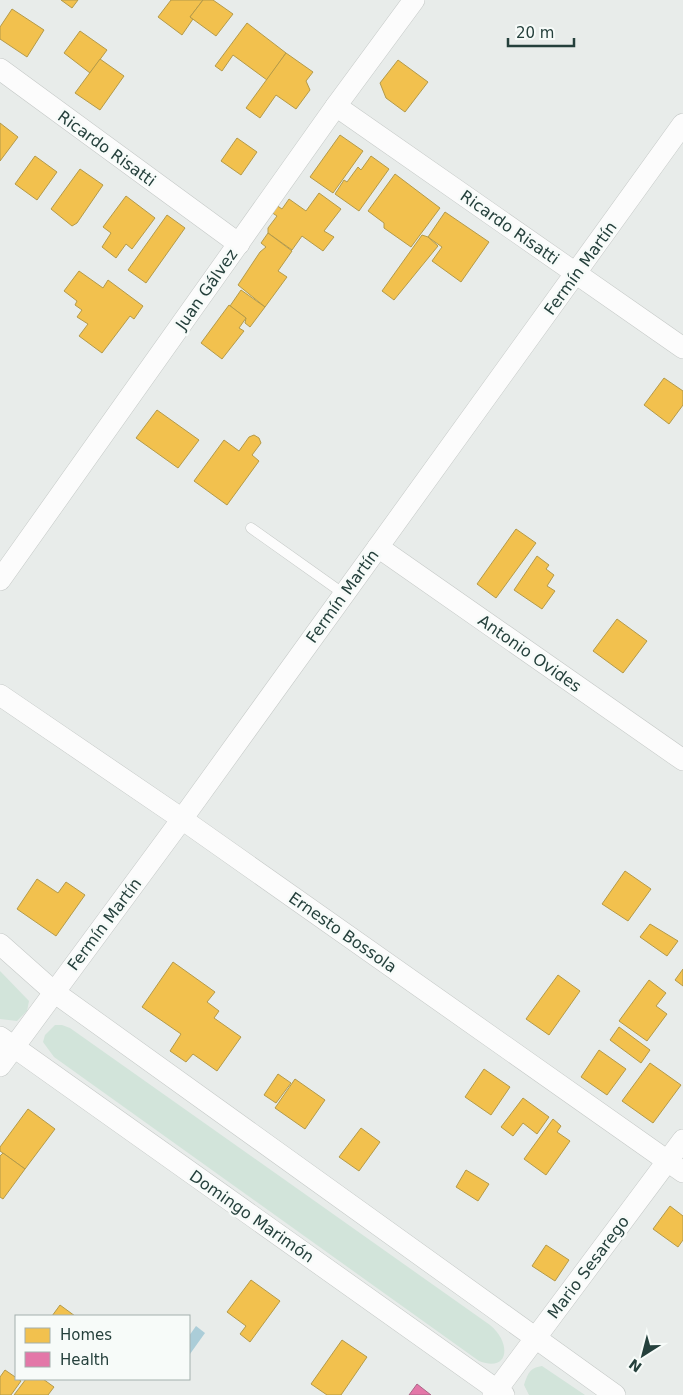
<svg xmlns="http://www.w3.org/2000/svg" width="683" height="1395" viewBox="0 0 683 1395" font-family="'DejaVu Sans',sans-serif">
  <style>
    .green { fill: #d2e4da }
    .water { fill: #abcdd8 }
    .homes { fill: #f2c14e; stroke: #b49a49 }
    .health { fill: #e377a8; stroke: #a68 }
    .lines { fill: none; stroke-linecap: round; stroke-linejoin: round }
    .service-casing { stroke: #c5c9c7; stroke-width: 11 }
    .minor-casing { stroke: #c5c9c7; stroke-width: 22 }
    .service { stroke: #fcfcfc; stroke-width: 10 }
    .minor { stroke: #fcfcfc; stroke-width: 21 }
    .labels { text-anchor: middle; stroke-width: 5; stroke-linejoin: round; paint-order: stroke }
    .street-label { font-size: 16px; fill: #25403c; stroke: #f7fbf9 }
  </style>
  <rect width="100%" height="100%" fill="#e8ecea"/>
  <g class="green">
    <polygon points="0,971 29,1001 27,1011 17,1021 0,1019"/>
    <path d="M 55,1025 L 62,1025 L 70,1028 L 490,1325 C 512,1343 509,1373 479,1361 L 54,1057 L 43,1042 L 45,1035 Z"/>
    <path d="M 542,1366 L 585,1395 L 529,1395 L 524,1385 C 528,1374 529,1368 542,1366 Z"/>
  </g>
  <polygon class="water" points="196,1326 205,1333 190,1354 189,1336"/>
  <g class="homes">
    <polygon points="61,0 78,0 72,8"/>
    <polygon points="171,0 203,0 190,17 193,19 182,35 158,17"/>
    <polygon points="203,0 213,0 233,14 216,36 190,17"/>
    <polygon points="12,9 44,30 27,57 0,39 0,27"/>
    <polygon points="247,23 286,53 267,80 233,55 222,71 215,66"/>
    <polygon points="80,31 107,50 90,73 64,53"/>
    <polygon points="286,53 313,72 306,81 310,90 296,109 276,95 260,118 246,108"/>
    <polygon points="100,59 124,76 100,110 75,93"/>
    <polygon points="398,60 428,82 405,112 386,98 380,83"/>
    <polygon points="0,123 18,137 0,161"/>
    <polygon points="340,135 363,151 333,193 310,177"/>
    <polygon points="237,138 257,152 241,175 221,161"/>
    <polygon points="35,156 57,172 37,200 15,184"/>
    <polygon points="371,156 389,169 359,211 335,194 344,180 347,182 358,167 361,170"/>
    <polygon points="80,169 103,185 77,223 72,226 51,209"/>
    <polygon points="395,174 440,208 411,247 384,228 384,223 368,211"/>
    <polygon points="319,193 341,209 324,231 334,237 323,251 302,236 292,250 268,233 268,228 277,216 271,212 276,205 282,209 289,199 306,211"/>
    <polygon points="126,196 155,218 132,249 126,244 116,258 102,247 111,233 103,227"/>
    <polygon points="445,212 489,242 461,282 432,261 442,247 428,237"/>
    <polygon points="167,215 185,228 146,283 128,270"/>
    <polygon points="268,233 292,251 278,271 287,277 265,307 238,285 260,252 266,247 261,243"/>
    <polygon points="422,235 428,237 438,246 394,300 382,291"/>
    <polygon points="79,271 103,288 108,280 143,306 134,319 130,316 102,353 79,336 88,324 77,317 82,310 75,305 77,301 64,291"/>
    <polygon points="241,290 265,307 250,327 245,323 246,318 230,306"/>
    <polygon points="229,305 246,318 239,328 244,331 222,359 201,343"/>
    <polygon points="664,378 683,391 683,405 669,424 644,405"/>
    <polygon points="157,410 199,440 178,468 136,438"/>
    <polygon points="254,435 259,438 261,443 252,455 259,461 227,505 194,481 224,440 239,451 249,437"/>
    <polygon points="516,529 536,543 496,598 477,584"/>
    <polygon points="537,556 549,565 546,569 554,575 547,586 555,591 542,609 514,590"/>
    <polygon points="617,619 647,641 623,673 593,651"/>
    <polygon points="625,871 651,889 628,921 602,904"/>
    <polygon points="37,879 58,893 66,882 85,895 56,936 17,909"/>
    <polygon points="650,924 678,941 667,956 640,937"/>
    <polygon points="173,962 215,992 207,1002 219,1011 214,1018 241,1037 217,1071 193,1054 186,1062 170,1051 181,1034 142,1007"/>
    <polygon points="683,969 683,986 675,980"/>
    <polygon points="558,975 580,991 549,1035 526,1019"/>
    <polygon points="649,980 666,993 656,1006 667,1014 647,1041 619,1021"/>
    <polygon points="619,1027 650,1050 641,1063 610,1040"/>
    <polygon points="599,1050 626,1069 607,1095 581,1077"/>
    <polygon points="650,1063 681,1085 653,1123 622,1101"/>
    <polygon points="484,1069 510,1087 491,1115 465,1097"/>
    <polygon points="278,1074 291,1083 276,1103 264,1095"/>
    <polygon points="295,1079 325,1100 305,1129 275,1108"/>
    <polygon points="523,1098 549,1117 537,1134 523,1123 513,1136 501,1127"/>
    <polygon points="28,1109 55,1129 25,1169 0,1151 0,1147"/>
    <polygon points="553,1119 561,1126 557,1132 570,1141 546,1175 524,1159"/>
    <polygon points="361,1128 380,1142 359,1171 339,1157"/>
    <polygon points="3,1153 25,1169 3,1199 0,1197 0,1156"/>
    <polygon points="466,1170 489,1184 478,1201 456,1187"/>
    <polygon points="670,1206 683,1216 683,1240 678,1247 653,1229"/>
    <polygon points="546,1245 569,1260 555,1281 532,1266"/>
    <polygon points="251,1280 280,1301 250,1342 240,1334 246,1326 227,1312"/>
    <polygon points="60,1305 75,1316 52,1316"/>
    <polygon points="342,1340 367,1357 341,1395 327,1395 311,1384"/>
    <polygon points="5,1370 21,1381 11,1395 0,1395 0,1377"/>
    <polygon points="26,1379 43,1379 54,1387 48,1395 14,1395"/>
  </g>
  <polygon class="health" points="417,1384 431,1395 409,1395"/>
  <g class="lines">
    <defs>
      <polyline id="service" points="251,528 344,594"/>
      <g id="minor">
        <polyline points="0,69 239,244"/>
        <polyline points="336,106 683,348"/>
        <polyline points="378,547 683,760"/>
        <polyline points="0,580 336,106 414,0"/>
        <polyline points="0,695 182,819 683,1172"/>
        <polyline points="0,944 54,992 615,1395"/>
        <polyline points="0,1037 504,1395"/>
        <polyline points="0,1066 182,819 683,124"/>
        <polyline points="493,1395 683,1140"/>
      </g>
    </defs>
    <use href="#service" class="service-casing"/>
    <use href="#minor" class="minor-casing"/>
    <use href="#service" class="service"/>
    <use href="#minor" class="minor"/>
  </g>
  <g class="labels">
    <g class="street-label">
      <text transform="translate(107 148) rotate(36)" y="6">Ricardo Risatti</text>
      <text transform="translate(510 227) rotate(35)" y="6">Ricardo Risatti</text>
      <text transform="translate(580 268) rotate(-54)" y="6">Fermín Martín</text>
      <text transform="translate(206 289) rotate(-55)" y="6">Juan Gálvez</text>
      <text transform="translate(342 596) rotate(-54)" y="6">Fermín Martín</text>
      <text transform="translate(530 653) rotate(35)" y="6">Antonio Ovides</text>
      <text transform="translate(104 924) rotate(-53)" y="6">Fermín Martín</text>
      <text transform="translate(343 932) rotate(35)" y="6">Ernesto Bossola</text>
      <text transform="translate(252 1216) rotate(35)" y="6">Domingo Marimón</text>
      <text transform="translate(588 1267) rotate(-53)" y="6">Mario Sesarego</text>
    </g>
  </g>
  <rect x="15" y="1315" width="175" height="65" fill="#f7fbf9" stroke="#a3b0ad"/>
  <rect x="25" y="1328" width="25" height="15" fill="#f2c14e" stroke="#a3b0ad"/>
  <text x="60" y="1340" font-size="15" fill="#25403c">Homes</text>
  <rect x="25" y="1352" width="25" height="15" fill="#e377a8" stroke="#a3b0ad"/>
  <text x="60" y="1365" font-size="15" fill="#25403c">Health</text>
  <g transform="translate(643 1355) rotate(216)" stroke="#f7fbf9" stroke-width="4" paint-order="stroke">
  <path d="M0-4L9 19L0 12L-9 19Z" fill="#25403c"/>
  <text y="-8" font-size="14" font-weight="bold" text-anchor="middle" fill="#25403c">N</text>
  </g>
  <path d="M508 38v8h66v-8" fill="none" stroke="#25403c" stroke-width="2.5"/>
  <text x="516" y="38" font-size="15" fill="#25403c" stroke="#f7fbf9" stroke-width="4" paint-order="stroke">20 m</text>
</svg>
